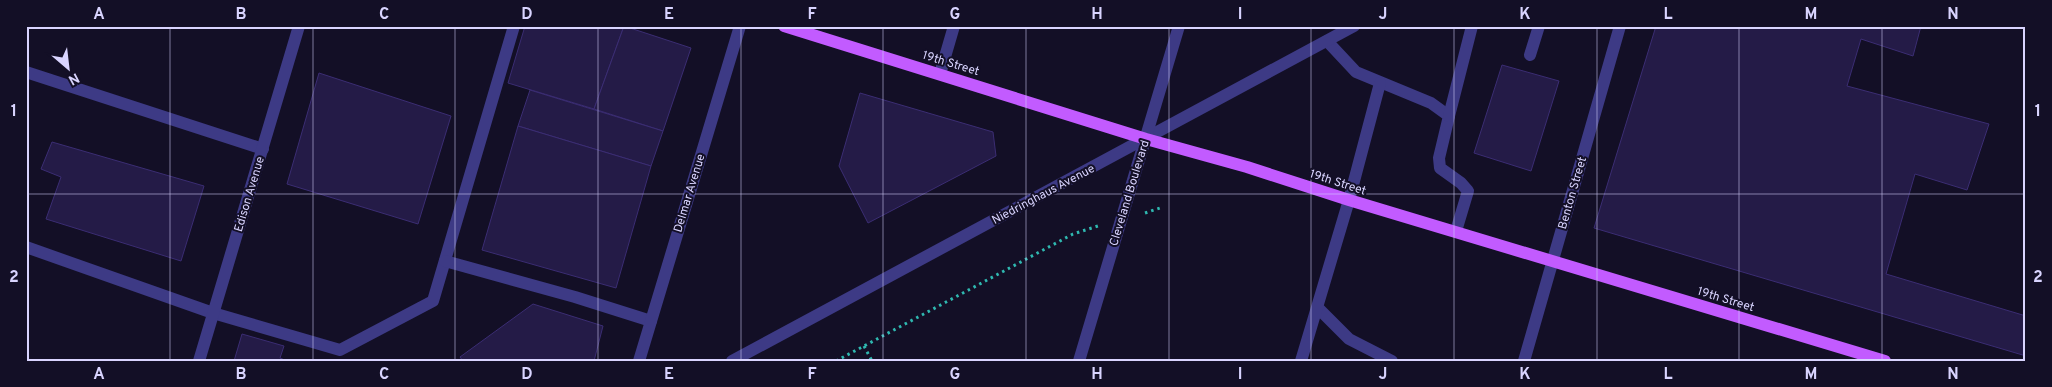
<svg xmlns="http://www.w3.org/2000/svg" width="2052" height="387" viewBox="0 0 2052 387" font-family="Overpass,sans-serif">
  <style>
    .building { fill: #241b47; stroke: #3b2d73 }
    .lines { fill: none; stroke-linecap: round; stroke-linejoin: round }
    .path { stroke: #2fb8b0; stroke-width: 3; stroke-dasharray: 2.5 4; stroke-linecap: butt }
    .minor { stroke: #3d3a85; stroke-width: 12 }
    .major { stroke: #c25bff; stroke-width: 12 }
    .grid { fill: none; stroke: #d9d4ff; stroke-width: 1; stroke-opacity: 0.55 }
    .labels { text-anchor: middle; stroke-width: 4; stroke-linejoin: round; paint-order: stroke }
    .street-label { font-size: 12px; fill: #d9d4ff; stroke: #130f26 }
    .neatline { fill: none; stroke: #d9d4ff; stroke-width: 2 }
    .grid-label { font-size: 16px; text-anchor: middle; font-weight: bold; fill: #d9d4ff }
  </style>
  <rect width="100%" height="100%" fill="#130f26"/>
  <g class="building">
    <polygon points="525,26 624,26 594,109 508,83"/>
    <polygon points="624,26 691,48 663,131 594,109"/>
    <polygon points="1656,26 1921,26 1913,56 1861,39 1847,86 1989,124 1967,190 1915,174 1886,274 2026,316 2026,356 1594,228"/>
    <polygon points="1502,65 1559,81 1531,171 1474,153"/>
    <polygon points="319,73 451,116 418,224 287,184"/>
    <polygon points="530,90 663,131 651,166 518,126"/>
    <polygon points="860,93 993,132 996,156 868,223 839,166"/>
    <polygon points="518,126 651,166 616,288 482,250"/>
    <polygon points="52,142 204,186 181,261 46,219 61,177 41,169"/>
    <polygon points="533,304 603,326 594,361 463,361 460,357"/>
    <polygon points="242,334 284,346 280,358 287,361 234,361"/>
  </g>
  <g class="lines">
    <g class="path">
      <polyline points="1145,213 1160,208"/>
      <polyline points="864,346 872,361"/>
      <polyline points="836,361 1073,234 1098,226"/>
    </g>
    <g class="minor">
      <polyline points="1327,41 1356,72 1431,103 1449,116 1439,158 1440,168 1461,183 1468,191 1456,231"/>
      <polyline points="1530,55 1539,26"/>
      <polyline points="26,72 263,149"/>
      <polyline points="940,74 954,26"/>
      <polyline points="1449,116 1472,26"/>
      <polyline points="26,247 213,313 340,350 433,301 514,26"/>
      <polyline points="445,261 575,297 651,321"/>
      <polyline points="1318,308 1349,339 1392,361"/>
      <polyline points="199,361 299,26"/>
      <polyline points="639,361 740,26"/>
      <polyline points="732,361 1354,26"/>
      <polyline points="1079,361 1179,26"/>
      <polyline points="1301,361 1349,200 1380,83"/>
      <polyline points="1524,361 1620,26"/>
    </g>
    <polyline class="major" points="784,26 1146,139 1247,167 1349,200 1885,361"/>
  </g>
  <path class="grid" d="M 170,26 L 170,361M 313,26 L 313,361M 455,26 L 455,361M 598,26 L 598,361M 741,26 L 741,361M 883,26 L 883,361M 1026,26 L 1026,361M 1169,26 L 1169,361M 1311,26 L 1311,361M 1454,26 L 1454,361M 1597,26 L 1597,361M 1739,26 L 1739,361M 1882,26 L 1882,361M 26,194 L 2026,194"/>
  <g class="labels">
    <g class="street-label">
      <text transform="translate(951 63) rotate(17)" y="4">19th Street</text>
      <text transform="translate(1338 182) rotate(18)" y="4">19th Street</text>
      <text transform="translate(689 193) rotate(-73)" y="4">Delmar Avenue</text>
      <text transform="translate(1129 193) rotate(-73)" y="4">Cleveland Boulevard</text>
      <text transform="translate(1572 193) rotate(-74)" y="4">Benton Street</text>
      <text transform="translate(249 194) rotate(-73)" y="4">Edison Avenue</text>
      <text transform="translate(1043 194) rotate(-28)" y="4">Niedringhaus Avenue</text>
      <text transform="translate(1726 299) rotate(17)" y="4">19th Street</text>
    </g>
  </g>
  <rect width="2052" height="387" fill="none" stroke="#130f26" stroke-width="55"/>
  <g transform="translate(68 68) rotate(152)" stroke="#130f26" stroke-width="4" paint-order="stroke">
  <path d="M0-4L9 19L0 12L-9 19Z" fill="#d9d4ff"/>
  <text y="-8" font-size="14" font-weight="bold" text-anchor="middle" fill="#d9d4ff">N</text>
  </g>
  <rect x="28" y="28" width="1996" height="332" class="neatline"/>
  <g class="grid-label">
    <text x="99" y="19">A</text>
    <text x="241" y="19">B</text>
    <text x="384" y="19">C</text>
    <text x="527" y="19">D</text>
    <text x="669" y="19">E</text>
    <text x="812" y="19">F</text>
    <text x="955" y="19">G</text>
    <text x="1097" y="19">H</text>
    <text x="1240" y="19">I</text>
    <text x="1383" y="19">J</text>
    <text x="1525" y="19">K</text>
    <text x="1668" y="19">L</text>
    <text x="1811" y="19">M</text>
    <text x="1953" y="19">N</text>
    <text x="14" y="116">1</text>
    <text x="2038" y="116">1</text>
    <text x="14" y="282">2</text>
    <text x="2038" y="282">2</text>
    <text x="99" y="379">A</text>
    <text x="241" y="379">B</text>
    <text x="384" y="379">C</text>
    <text x="527" y="379">D</text>
    <text x="669" y="379">E</text>
    <text x="812" y="379">F</text>
    <text x="955" y="379">G</text>
    <text x="1097" y="379">H</text>
    <text x="1240" y="379">I</text>
    <text x="1383" y="379">J</text>
    <text x="1525" y="379">K</text>
    <text x="1668" y="379">L</text>
    <text x="1811" y="379">M</text>
    <text x="1953" y="379">N</text>
  </g>
</svg>
